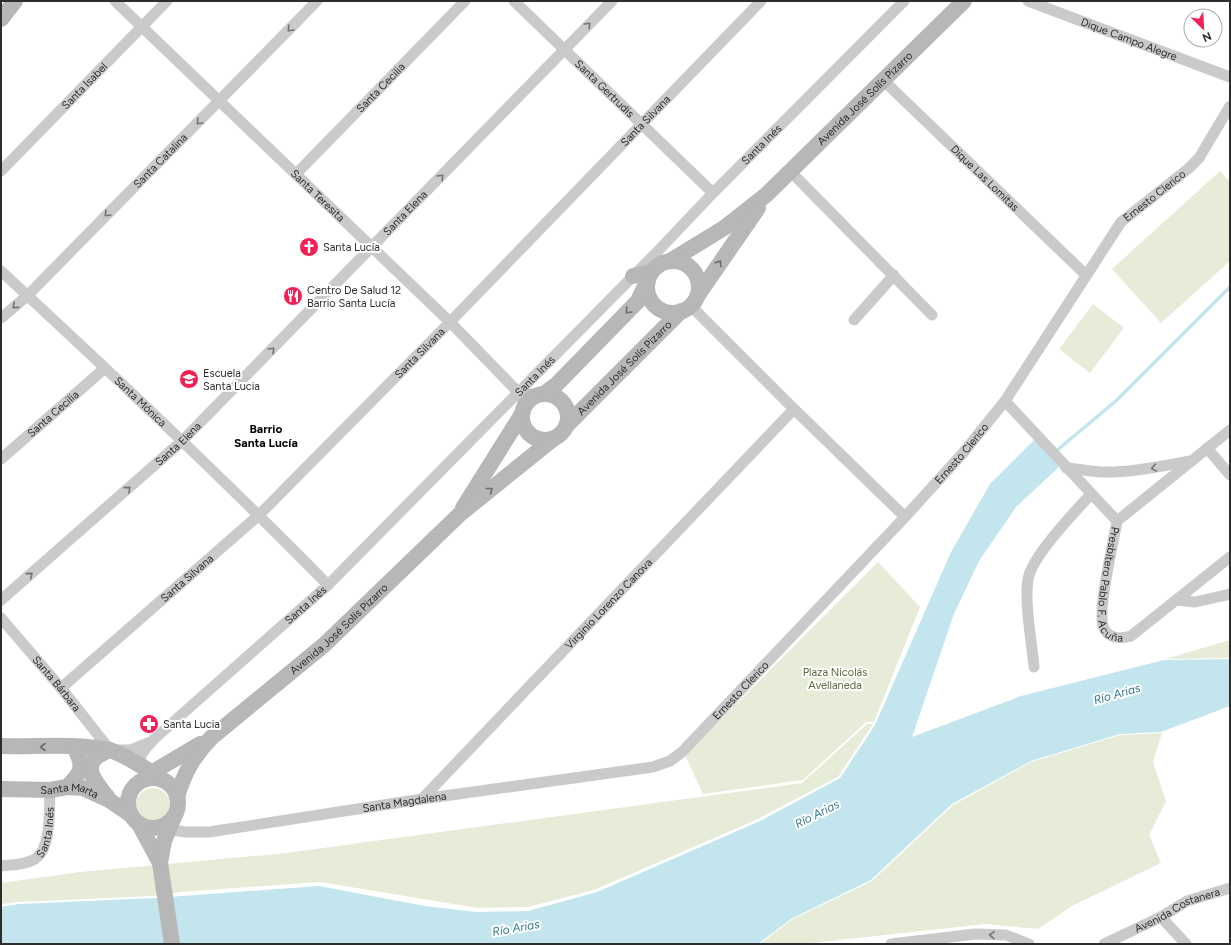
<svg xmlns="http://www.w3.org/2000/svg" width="1231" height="945" viewBox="0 0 1231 945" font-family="Figtree,sans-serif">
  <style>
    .green { fill: #e7ecd9 }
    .water { fill: #c3e5ee }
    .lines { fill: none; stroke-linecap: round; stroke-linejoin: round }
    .stream { stroke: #c3e5ee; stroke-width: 3.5 }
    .street { stroke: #cacaca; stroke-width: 11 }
    .secondary { stroke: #b7b7b7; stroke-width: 16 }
    .oneway { stroke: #747474 }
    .oneway2 { stroke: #6b6b6b }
    .labels { text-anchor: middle; stroke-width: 4; stroke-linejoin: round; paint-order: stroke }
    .street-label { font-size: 11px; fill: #2d2d2d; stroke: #fff }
    .poi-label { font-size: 11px; fill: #2d2d2d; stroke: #fff; text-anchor: start }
    .park-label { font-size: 11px; fill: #596c37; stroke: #fff }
    .neighbourhood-label { font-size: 12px; font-weight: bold; fill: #000; stroke: #fff }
    .water-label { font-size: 12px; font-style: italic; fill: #337b8e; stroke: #fff }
  </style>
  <rect width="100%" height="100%" fill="#fff"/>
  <g class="green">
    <polygon points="1220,171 1230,182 1230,261 1161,323 1112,269"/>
    <polygon points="1093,304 1124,328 1090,373 1059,349"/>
    <polygon points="878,562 920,607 874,722 866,722 803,780 703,794 685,755"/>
    <polygon points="1230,640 1230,658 1165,659"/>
    <polygon points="867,724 873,724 838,777 756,820 594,890 528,907 478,908 320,882 181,892 154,896 19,902 1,904 1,883 80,872 286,853 802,783"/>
    <polygon points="1162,733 1153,762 1166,801 1149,835 1161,863 1072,906 1038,929 986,924 803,944 760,944 791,920 872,881 953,805 1031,762 1120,735"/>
    <circle cx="153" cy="805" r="17"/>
  </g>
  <polygon class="water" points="1035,439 1059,467 1016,507 979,561 954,614 912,737 1021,696 1164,660 1230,659 1230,706 1161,732 1120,734 1031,761 952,804 871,880 791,919 758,944 1,944 1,907 19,904 155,898 319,886 425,906 476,912 528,911 597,892 760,821 840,778 875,725 951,552 990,484"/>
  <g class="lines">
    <polyline class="stream" points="1055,452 1117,400 1230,287"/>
    <g class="street">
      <path id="s1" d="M 115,1 L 450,322 L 519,393 L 525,405"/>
      <path id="s2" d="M 514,1 L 713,193"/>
      <path id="s3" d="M 1028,1 L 1230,77"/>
      <path id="s4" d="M 884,81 L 1086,275"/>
      <path id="s5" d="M 1,171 L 167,1"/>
      <polyline points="791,172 932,315"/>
      <path id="s6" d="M 296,174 L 465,1"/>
      <path id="s7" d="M 1,271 C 112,374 222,477 328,585"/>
      <polyline points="691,306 794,409 905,517"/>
      <path id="s8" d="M 1,318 L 27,296 L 317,1"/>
      <polyline points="854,320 894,275"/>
      <polyline points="519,393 538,395"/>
      <polyline points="1005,401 1117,521"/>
      <path id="s9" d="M 1230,430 L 1117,521 C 1113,545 1098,606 1103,626 C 1107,639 1121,639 1131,636 L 1230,557"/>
      <polyline points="1207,448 1230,475"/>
      <path id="s10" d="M 1,459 L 105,368"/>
      <path d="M 1066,468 C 1078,469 1089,471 1101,472 C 1131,473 1161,466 1191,461"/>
      <path id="s11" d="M 1,600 L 182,441 L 612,1"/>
      <polyline points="1176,600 1195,602 1230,594"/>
      <path id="s12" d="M 1,618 L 61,688 L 110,750 L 130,750 L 150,742"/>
      <path d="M 1034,667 C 1032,643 1023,597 1029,575 C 1037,551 1074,513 1091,494"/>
      <path id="s13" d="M 61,688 L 259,515 L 450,322 L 761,1"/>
      <path id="s14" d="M 140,766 C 138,754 147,748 154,739 L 328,585 L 657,252 L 713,193 L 904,1"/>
      <path id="s15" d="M 422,799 L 794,409"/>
      <path id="s16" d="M 157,828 L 186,832 L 209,832 L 422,799 L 653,767 L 670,761 L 682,752 L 905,517 L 963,453 L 1005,401 L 1121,222 L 1188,169 L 1199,158 L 1230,106"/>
      <path id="s17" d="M 1,866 C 12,865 25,865 35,859 C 52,848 49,809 50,790"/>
      <polyline points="1161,917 1186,944"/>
      <polyline points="891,944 975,934 1006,935 1029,944"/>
      <path id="s18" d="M 1104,944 L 1161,917 L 1187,901 L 1230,888"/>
    </g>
    <g class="secondary">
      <polyline points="1,19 15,1"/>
      <path id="s19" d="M 670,261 L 724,228 L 766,195 L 964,1"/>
      <circle cx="673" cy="287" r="26"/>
      <polyline points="633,276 652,272"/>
      <polyline points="698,295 758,208"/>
      <circle cx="545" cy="417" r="23"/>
      <polyline points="544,394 556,385 638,301 648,280"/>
      <path id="s20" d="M 567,425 L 681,311"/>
      <polyline points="463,508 522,414"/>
      <path d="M 1,746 C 36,747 74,743 109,750 C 122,753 152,772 162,780"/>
      <circle cx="153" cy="803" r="25"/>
      <polyline points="146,779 153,772 200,744"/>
      <path d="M 67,787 C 80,774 85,768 76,751"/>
      <path id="s21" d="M 1,789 L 50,790 L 67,787 L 83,788 L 109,800 L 131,815"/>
      <path id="s22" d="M 177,797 C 184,773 194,755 212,737 L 324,645 L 460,514 L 553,439"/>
      <path d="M 108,798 C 92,778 78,762 110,750"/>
      <polyline points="139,824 160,863 172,944"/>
      <polyline points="160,863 164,841 174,817"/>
    </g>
  </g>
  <defs><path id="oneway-chevron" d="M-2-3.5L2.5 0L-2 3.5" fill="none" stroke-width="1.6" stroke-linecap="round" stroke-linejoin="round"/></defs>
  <g class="oneway">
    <use href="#oneway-chevron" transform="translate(588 25) rotate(-45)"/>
    <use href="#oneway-chevron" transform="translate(290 29) rotate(134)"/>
    <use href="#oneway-chevron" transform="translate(199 122) rotate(135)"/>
    <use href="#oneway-chevron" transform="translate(441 177) rotate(-46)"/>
    <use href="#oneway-chevron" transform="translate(107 214) rotate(135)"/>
    <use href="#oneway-chevron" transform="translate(15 306) rotate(139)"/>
    <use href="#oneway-chevron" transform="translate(272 350) rotate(-45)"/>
    <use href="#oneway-chevron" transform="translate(1154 468) rotate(170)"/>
    <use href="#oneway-chevron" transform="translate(128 489) rotate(-41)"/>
    <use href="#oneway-chevron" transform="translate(30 575) rotate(-41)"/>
    <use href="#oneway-chevron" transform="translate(992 935) rotate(-178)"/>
  </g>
  <g class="oneway2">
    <use href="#oneway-chevron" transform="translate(719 263) rotate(-57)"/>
    <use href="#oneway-chevron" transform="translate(628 311) rotate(134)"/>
    <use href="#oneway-chevron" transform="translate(490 490) rotate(-39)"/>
    <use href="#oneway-chevron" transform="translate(43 747) rotate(-180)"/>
  </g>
  <defs>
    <symbol id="church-disc" viewBox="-11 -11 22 22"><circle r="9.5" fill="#f32055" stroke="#fff"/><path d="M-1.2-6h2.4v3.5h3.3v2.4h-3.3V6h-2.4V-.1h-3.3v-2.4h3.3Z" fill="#fff"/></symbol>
    <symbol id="restaurant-disc" viewBox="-11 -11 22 22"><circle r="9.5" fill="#f32055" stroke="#fff"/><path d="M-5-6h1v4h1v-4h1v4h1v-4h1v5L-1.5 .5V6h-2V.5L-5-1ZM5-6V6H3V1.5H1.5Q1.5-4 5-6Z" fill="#fff"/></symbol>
    <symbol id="school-disc" viewBox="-11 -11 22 22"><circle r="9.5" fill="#f32055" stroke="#fff"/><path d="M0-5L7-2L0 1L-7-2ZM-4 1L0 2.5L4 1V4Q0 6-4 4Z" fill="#fff"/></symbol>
    <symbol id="pharmacy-disc" viewBox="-11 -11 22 22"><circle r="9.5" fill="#f32055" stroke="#fff"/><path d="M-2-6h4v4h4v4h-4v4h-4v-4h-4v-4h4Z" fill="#fff"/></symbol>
  </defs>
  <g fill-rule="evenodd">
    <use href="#church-disc" x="298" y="236" width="22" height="22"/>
    <use href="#restaurant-disc" x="282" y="285" width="22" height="22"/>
    <use href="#school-disc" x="178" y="368" width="22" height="22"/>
    <use href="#pharmacy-disc" x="138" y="713" width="22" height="22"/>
  </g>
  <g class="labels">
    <g class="street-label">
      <text dy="4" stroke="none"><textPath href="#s3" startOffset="108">Dique Campo Alegre</textPath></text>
      <text dy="4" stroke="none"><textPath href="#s5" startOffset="119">Santa Isabel</textPath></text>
      <text dy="4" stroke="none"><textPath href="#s6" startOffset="121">Santa Cecilia</textPath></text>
      <text dy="4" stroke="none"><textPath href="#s2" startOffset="126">Santa Gertrudis</textPath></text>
      <text dy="4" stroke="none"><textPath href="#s19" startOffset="255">Avenida José Solís Pizarro</textPath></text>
      <text dy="4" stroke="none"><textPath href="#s13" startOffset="815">Santa Silvana</textPath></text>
      <text dy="4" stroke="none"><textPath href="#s14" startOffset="882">Santa Inés</textPath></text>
      <text dy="4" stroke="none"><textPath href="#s8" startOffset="224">Santa Catalina</textPath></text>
      <text dy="4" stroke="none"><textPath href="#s4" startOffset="140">Dique Las Lomitas</textPath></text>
      <text dy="4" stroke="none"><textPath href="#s1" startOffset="281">Santa Teresita</textPath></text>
      <text dy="4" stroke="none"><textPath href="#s16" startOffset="1267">Ernesto Clerico</textPath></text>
      <text dy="4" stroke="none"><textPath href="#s11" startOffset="560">Santa Elena</textPath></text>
      <text dy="4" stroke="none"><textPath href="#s13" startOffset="491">Santa Silvana</textPath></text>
      <text dy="4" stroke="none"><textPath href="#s20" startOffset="81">Avenida José Solís Pizarro</textPath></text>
      <text dy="4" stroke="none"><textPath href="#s14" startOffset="558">Santa Inés</textPath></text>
      <text dy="4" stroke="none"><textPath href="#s7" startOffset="191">Santa Mónica</textPath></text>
      <text dy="4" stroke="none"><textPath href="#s10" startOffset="69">Santa Cecilia</textPath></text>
      <text dy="4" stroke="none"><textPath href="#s11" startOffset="236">Santa Elena</textPath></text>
      <text dy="4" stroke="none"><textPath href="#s16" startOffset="943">Ernesto Clerico</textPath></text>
      <text dy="4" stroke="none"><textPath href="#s13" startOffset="167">Santa Silvana</textPath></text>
      <text dy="4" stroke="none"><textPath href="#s9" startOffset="214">Presbítero Pablo F. Acuña</textPath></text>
      <text dy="4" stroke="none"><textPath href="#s15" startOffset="270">Virginio Lorenzo Canova</textPath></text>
      <text dy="4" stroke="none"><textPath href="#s14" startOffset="234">Santa Inés</textPath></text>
      <text dy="4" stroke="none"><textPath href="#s22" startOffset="237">Avenida José Solís Pizarro</textPath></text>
      <text dy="4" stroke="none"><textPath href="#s12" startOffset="86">Santa Bárbara</textPath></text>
      <text dy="4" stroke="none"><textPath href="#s16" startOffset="619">Ernesto Clerico</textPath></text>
      <text dy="4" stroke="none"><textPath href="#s21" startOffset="69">Santa Marta</textPath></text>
      <text dy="4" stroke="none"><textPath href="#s16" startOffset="250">Santa Magdalena</textPath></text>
      <text dy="4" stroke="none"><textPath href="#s17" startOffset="65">Santa Inés</textPath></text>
      <text dy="4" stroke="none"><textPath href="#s18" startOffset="81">Avenida Costanera</textPath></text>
    </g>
    <g class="poi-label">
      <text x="323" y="251">Santa Lucía</text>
      <text x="307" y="294">Centro De Salud 12<tspan x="307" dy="13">Barrio Santa Lucía</tspan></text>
      <text x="203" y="377">Escuela<tspan x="203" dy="13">Santa Lucia</tspan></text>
      <text x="163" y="728">Santa Lucia</text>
    </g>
    <g class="park-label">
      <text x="835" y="676">Plaza Nicolás<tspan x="835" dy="13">Avellaneda</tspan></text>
    </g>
    <g class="neighbourhood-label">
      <text x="266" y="433">Barrio<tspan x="266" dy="14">Santa Lucía</tspan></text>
    </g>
    <g class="water-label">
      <text transform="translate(1117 694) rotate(-16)" y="4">Río Arias</text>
      <text transform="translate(817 814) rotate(-27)" y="4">Río Arias</text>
      <text transform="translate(516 928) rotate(-10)" y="4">Río Arias</text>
    </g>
  </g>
  <rect width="1231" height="945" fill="none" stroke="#2d2d2d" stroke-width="4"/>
  <g transform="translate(1203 28) rotate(156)"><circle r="19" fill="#ffffff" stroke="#ababab"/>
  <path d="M0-3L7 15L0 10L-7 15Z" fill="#f32055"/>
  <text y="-6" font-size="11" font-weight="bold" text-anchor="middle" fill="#2d2d2d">N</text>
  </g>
</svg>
